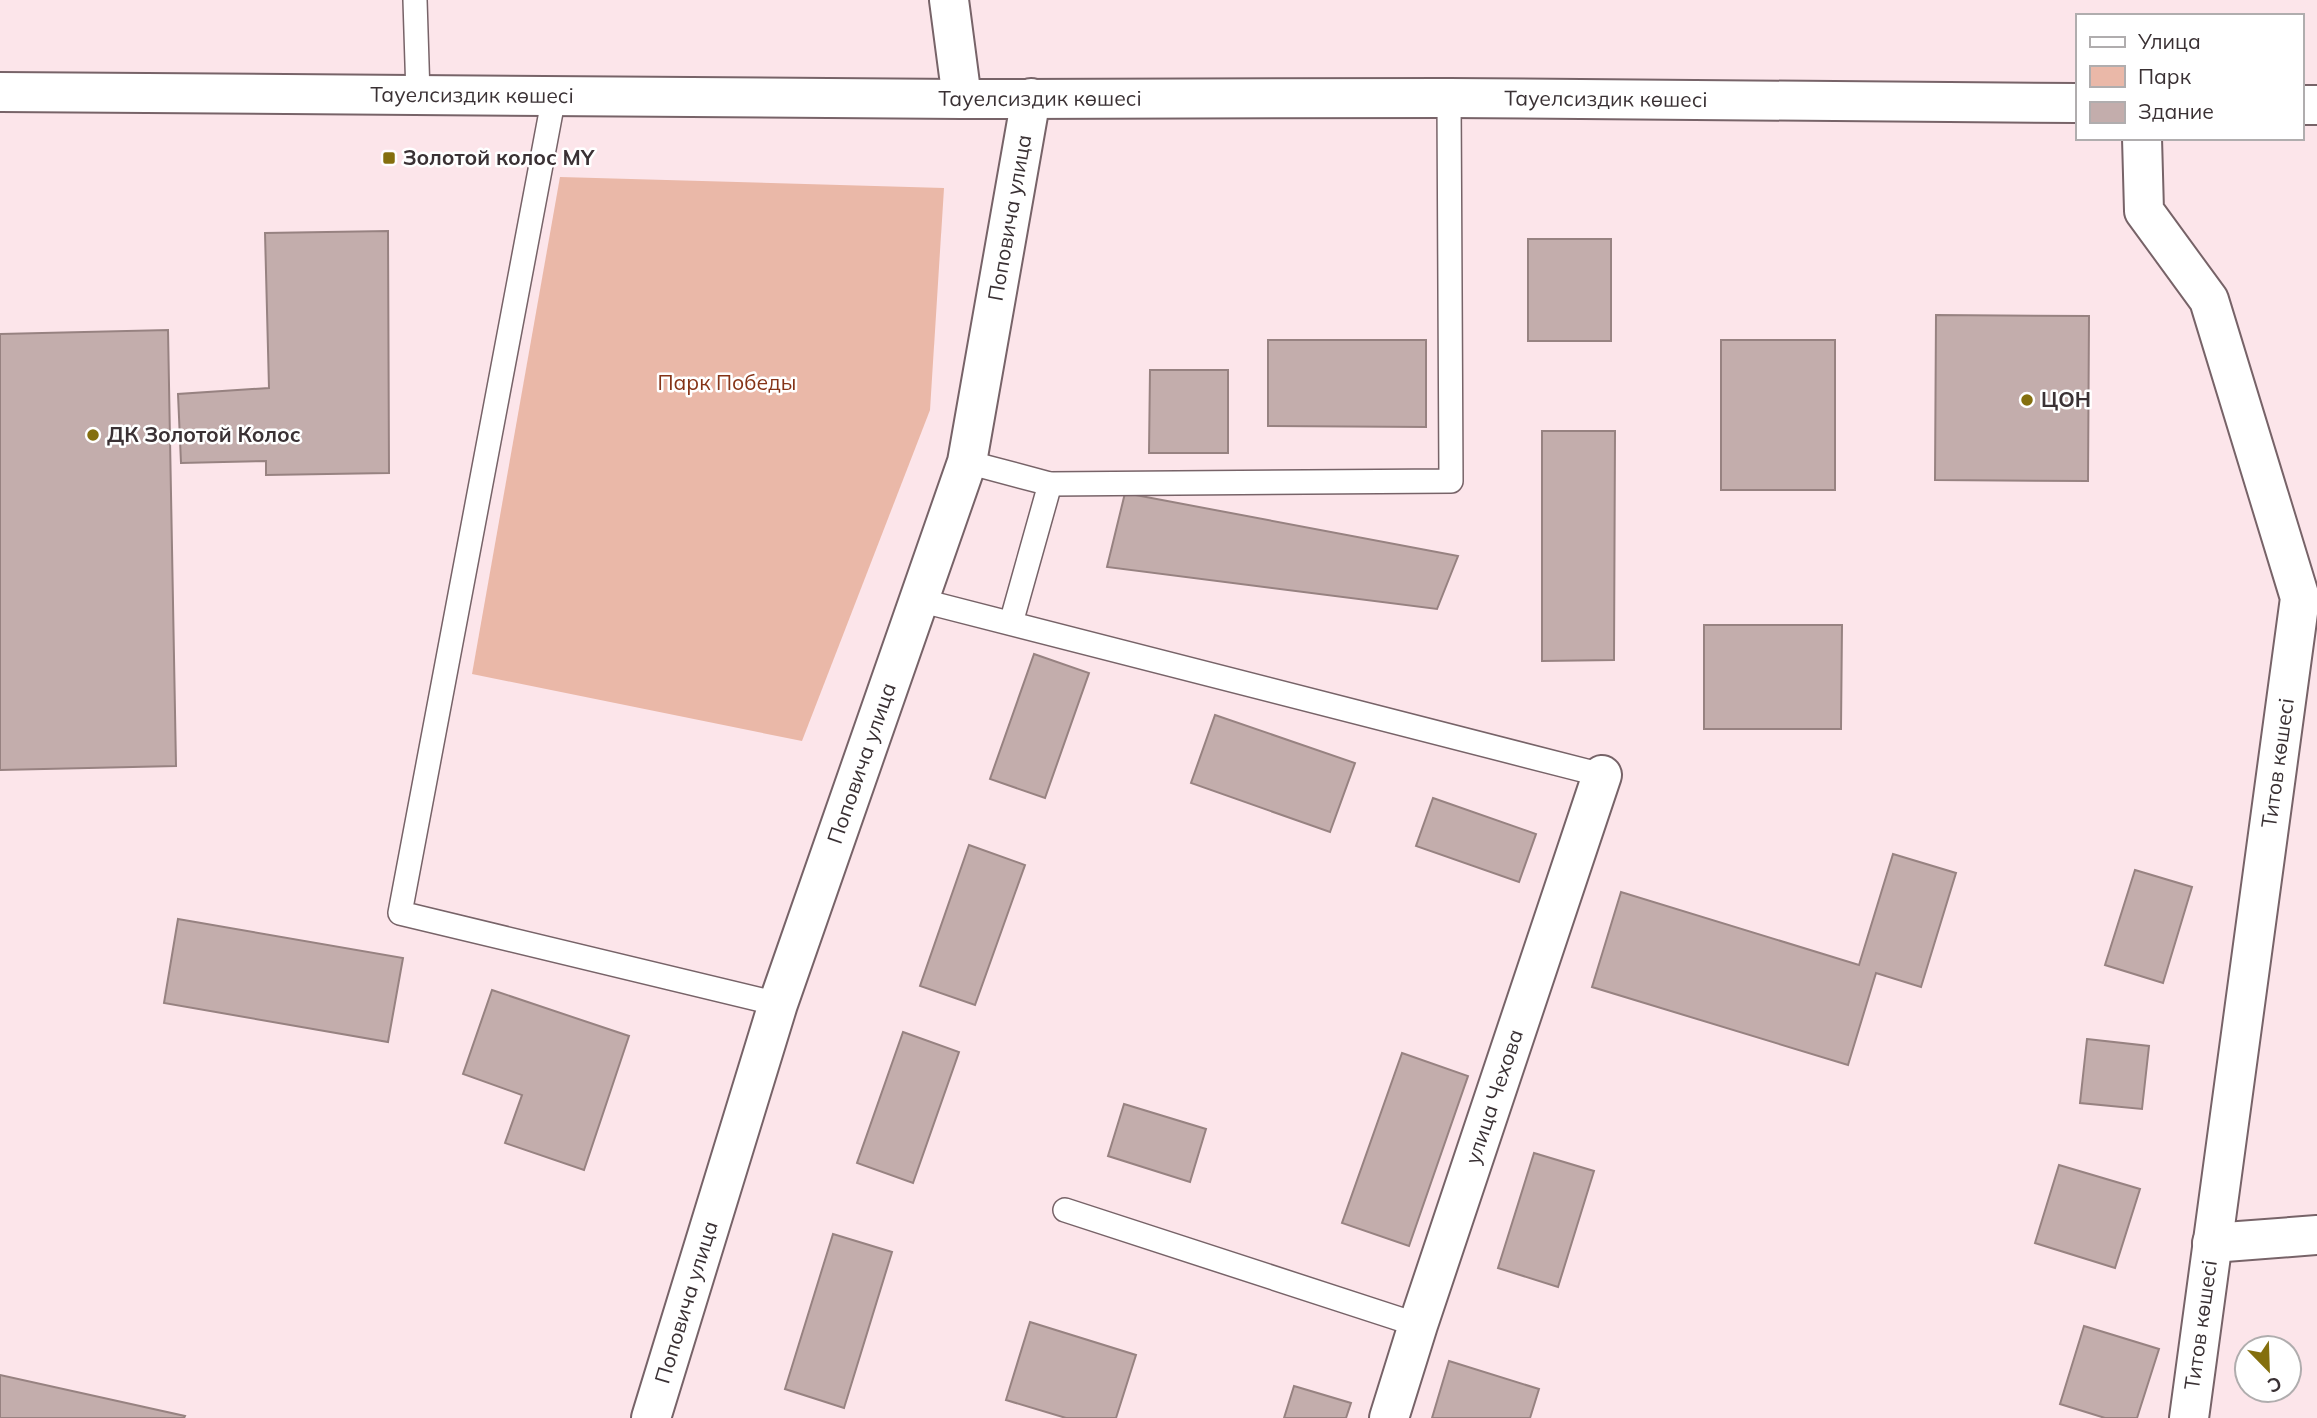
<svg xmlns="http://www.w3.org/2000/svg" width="2317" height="1418" viewBox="0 0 2317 1418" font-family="Mulish,sans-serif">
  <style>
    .green { fill: #eab8a8 }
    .building { fill: #c3adac; stroke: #978281; stroke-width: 2 }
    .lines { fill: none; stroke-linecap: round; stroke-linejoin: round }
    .lane-casing { stroke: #776368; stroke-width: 26 }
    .street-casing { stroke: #776368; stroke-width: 42 }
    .secondary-casing { stroke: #776368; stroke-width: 42 }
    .lane { stroke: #fff; stroke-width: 23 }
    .street { stroke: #fff; stroke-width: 38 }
    .secondary { stroke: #fff; stroke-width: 38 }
    .poi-dot { fill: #846f0e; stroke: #fff; stroke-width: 2.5 }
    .labels { text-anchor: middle; stroke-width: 5; stroke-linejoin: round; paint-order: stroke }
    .street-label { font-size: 21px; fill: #3a3134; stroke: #fff }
    .poi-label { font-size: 21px; font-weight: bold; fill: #3a3134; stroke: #fff; text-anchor: start }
    .park-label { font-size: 21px; fill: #853317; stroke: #fff }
  </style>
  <rect width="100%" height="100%" fill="#fce5ea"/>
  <polygon class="green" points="560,177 944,188 930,410 802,741 472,674"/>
  <g class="building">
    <polygon points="388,231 389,473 266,475 266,461 181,463 178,394 269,388 265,233"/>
    <rect x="1528" y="239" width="83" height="102"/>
    <polygon points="1936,315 2089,316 2088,481 1935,480"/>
    <polygon points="168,330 176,766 0,770 0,334"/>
    <polygon points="1268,340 1426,340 1426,427 1268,426"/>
    <rect x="1721" y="340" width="114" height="150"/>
    <polygon points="1150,370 1228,370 1228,453 1149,453"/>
    <polygon points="1542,431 1615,431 1614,660 1542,661"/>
    <polygon points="1125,493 1458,556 1437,609 1107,567"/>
    <polygon points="1704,625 1842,625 1841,729 1704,729"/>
    <polygon points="1034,654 1089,673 1045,798 990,779"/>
    <polygon points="1215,715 1355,763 1330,832 1191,783"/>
    <polygon points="1433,798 1536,834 1519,882 1416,846"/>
    <polygon points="969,845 1025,865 975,1005 920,986"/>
    <polygon points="1893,854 1956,873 1921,987 1876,973 1848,1065 1592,987 1621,892 1859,965"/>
    <polygon points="2135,870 2192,887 2163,983 2105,965"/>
    <polygon points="178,919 403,958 388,1042 164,1003"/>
    <polygon points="492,990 629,1036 584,1170 505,1143 522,1095 463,1074"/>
    <polygon points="903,1032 959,1052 913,1183 857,1163"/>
    <polygon points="2087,1039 2149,1046 2142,1109 2080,1103"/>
    <polygon points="1402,1053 1468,1076 1409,1246 1342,1223"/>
    <polygon points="1124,1104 1206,1129 1190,1182 1108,1156"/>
    <polygon points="1534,1153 1594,1171 1558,1287 1498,1268"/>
    <polygon points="2059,1165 2140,1189 2115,1268 2035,1243"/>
    <polygon points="833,1234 892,1252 844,1408 785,1389"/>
    <polygon points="1030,1322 1136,1355 1116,1418 1066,1418 1006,1400"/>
    <polygon points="2084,1326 2159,1349 2137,1418 2105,1418 2060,1404"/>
    <polygon points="1449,1361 1539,1389 1530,1418 1432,1418"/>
    <polygon points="0,1375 185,1416 184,1418 0,1418"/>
    <polygon points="1294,1386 1351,1403 1346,1418 1284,1418"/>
  </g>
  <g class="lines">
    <defs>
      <g id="lane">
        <polyline points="415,0 418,95"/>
        <polyline points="554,96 400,913 778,1004"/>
        <polyline points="967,462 1050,484 1451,481 1449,98"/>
        <polyline points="919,600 1602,775"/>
        <polyline points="1011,623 1050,484"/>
        <polyline points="1065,1210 1418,1325"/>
      </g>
      <g id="street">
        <polyline points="949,0 962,99"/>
        <polyline points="2142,138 2144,211 2209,300 2300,598 2189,1418"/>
        <polyline points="2212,1243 2317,1235"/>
        <path id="s1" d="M 651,1418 L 778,1004 L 967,462 L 1031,98"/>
        <path id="s2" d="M 1389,1418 L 1418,1325 L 1602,775"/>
      </g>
      <g id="secondary">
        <path id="s3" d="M 0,92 L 962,99 L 1449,98 L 2077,103"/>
        <polyline points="2301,105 2317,105"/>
      </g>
    </defs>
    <use href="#lane" class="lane-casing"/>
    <use href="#street" class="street-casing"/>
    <use href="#secondary" class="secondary-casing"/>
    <use href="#lane" class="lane"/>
    <use href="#street" class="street"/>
    <use href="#secondary" class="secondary"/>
  </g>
  <g class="poi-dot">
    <rect x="382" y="151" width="14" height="14" rx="3.5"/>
    <circle cx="2027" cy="400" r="7"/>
    <circle cx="93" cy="435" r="7"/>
  </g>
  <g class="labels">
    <g class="street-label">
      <text dy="7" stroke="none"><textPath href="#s3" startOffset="472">Тауелсиздик көшесі</textPath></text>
      <text dy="7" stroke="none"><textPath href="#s3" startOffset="1040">Тауелсиздик көшесі</textPath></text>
      <text dy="7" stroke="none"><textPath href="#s3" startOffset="1606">Тауелсиздик көшесі</textPath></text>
      <text dy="7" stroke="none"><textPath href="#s1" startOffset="1255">Поповича улица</textPath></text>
      <text dy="7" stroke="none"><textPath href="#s1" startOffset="688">Поповича улица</textPath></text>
      <text transform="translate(2278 763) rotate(-82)" y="7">Титов көшесі</text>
      <text dy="7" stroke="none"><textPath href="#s2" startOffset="338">улица Чехова</textPath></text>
      <text dy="7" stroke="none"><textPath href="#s1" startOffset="121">Поповича улица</textPath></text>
      <text transform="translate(2201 1325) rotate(-82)" y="7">Титов көшесі</text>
    </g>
    <g class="poi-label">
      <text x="403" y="165">Золотой колос МҮ</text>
      <text x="2041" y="407">ЦОН</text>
      <text x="107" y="442">ДК Золотой Колос</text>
    </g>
    <g class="park-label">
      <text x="727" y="390">Парк Победы</text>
    </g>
  </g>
  <rect x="2076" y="14" width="228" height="126" fill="#ffffff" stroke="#b0adae" stroke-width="2"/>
  <rect x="2090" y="37" width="35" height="10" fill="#ffffff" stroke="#b0adae" stroke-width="2"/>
  <text x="2138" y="49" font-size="21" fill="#3a3134">Улица</text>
  <rect x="2090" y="66" width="35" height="21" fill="#eab8a8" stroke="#b0adae" stroke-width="2"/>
  <text x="2138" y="84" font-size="21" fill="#3a3134">Парк</text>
  <rect x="2090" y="102" width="35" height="21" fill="#c3adac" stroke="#b0adae" stroke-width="2"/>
  <text x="2138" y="119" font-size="21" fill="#3a3134">Здание</text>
  <g transform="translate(2268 1369) rotate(157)"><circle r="33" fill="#ffffff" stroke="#b0adae" stroke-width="2"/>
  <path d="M0-5L12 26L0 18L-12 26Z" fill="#846f0e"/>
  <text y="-10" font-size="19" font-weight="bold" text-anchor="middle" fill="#3a3134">С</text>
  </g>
</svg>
